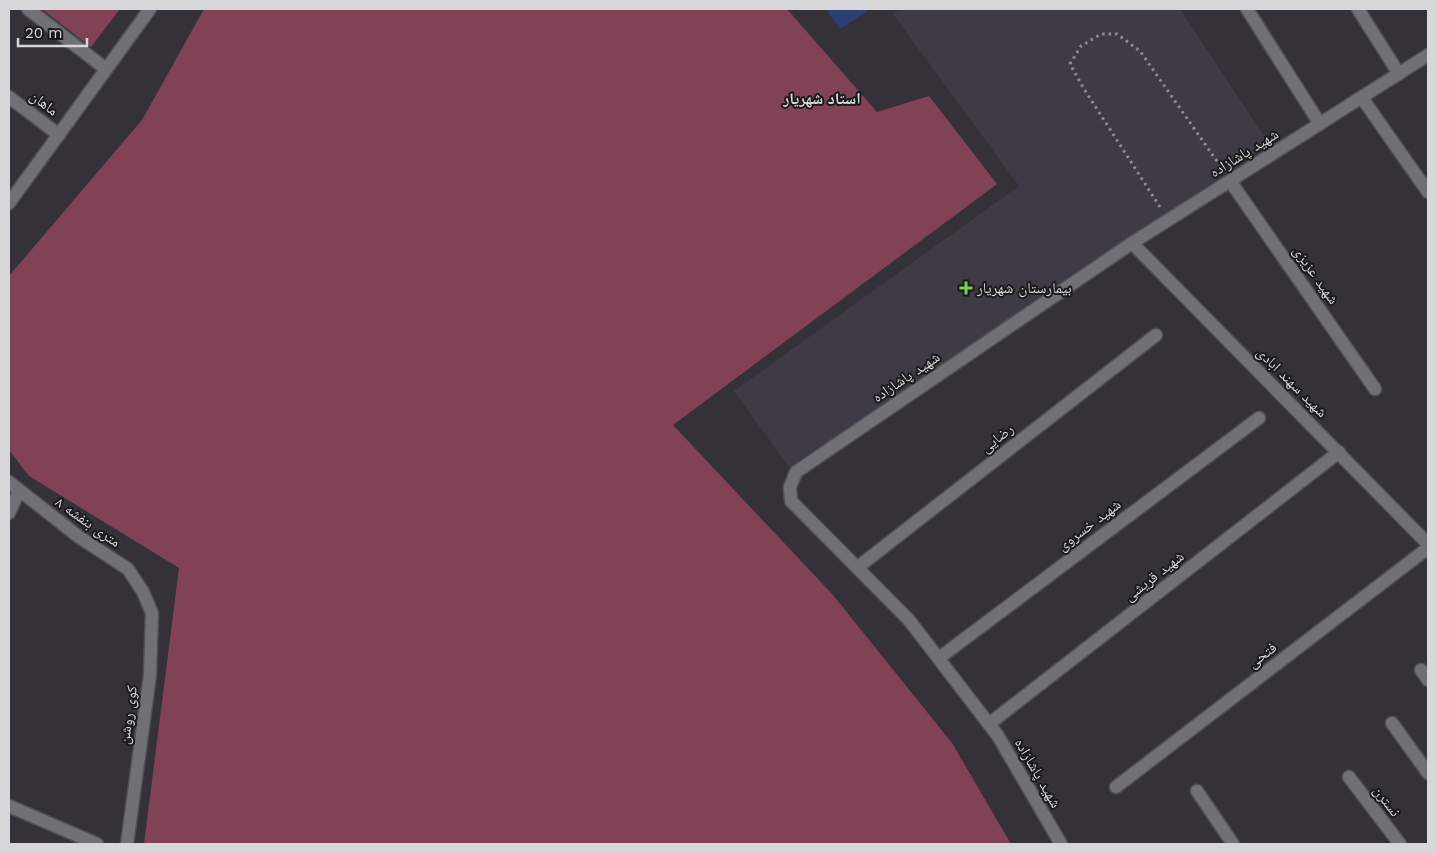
<svg xmlns="http://www.w3.org/2000/svg" width="1437" height="853" viewBox="0 0 1437 853" font-family="'Work Sans','Noto Naskh Arabic',sans-serif">
  <style>
    .built { fill: #3e3b46 }
    .green { fill: #824255 }
    .building { fill: #2c4076 }
    .lines { fill: none; stroke-linecap: round; stroke-linejoin: round }
    .minor-casing { stroke: #504f53; stroke-width: 15 }
    .path { stroke: #8d8c90; stroke-width: 3; stroke-dasharray: 2.5 4; stroke-linecap: butt }
    .minor { stroke: #727077; stroke-width: 12 }
    .poi-dot { fill: #78d258; stroke: #1b1a1d; stroke-width: 2 }
    .labels { text-anchor: middle; stroke-width: 4; stroke-linejoin: round; paint-order: stroke }
    .street-label { font-size: 15px; fill: #d7d6d9; stroke: #1b1a1d }
    .poi-label { font-size: 15px; fill: #d7d6d9; stroke: #1b1a1d; text-anchor: start }
    .neighbourhood-label { font-size: 16px; font-weight: bold; fill: #d7d6d9; stroke: #1b1a1d }
  </style>
  <rect width="100%" height="100%" fill="#343238"/>
  <polygon class="built" points="900,9 1180,9 1269,144 789,467 734,391 1019,186 893,14"/>
  <g class="green">
    <polygon points="42,9 120,9 91,47"/>
    <polygon points="204,9 787,9 877,112 929,96 997,184 673,425 833,595 952,743 1011,844 144,844 179,568 29,476 9,450 9,276 142,120"/>
  </g>
  <polygon class="building" points="826,9 870,9 840,29"/>
  <g class="lines">
    <defs>
      <g id="minor">
        <polyline points="28,9 106,69"/>
        <polyline points="1247,9 1320,124"/>
        <polyline points="1358,9 1399,74"/>
        <polyline points="9,97 59,135"/>
        <polyline points="1362,98 1428,192"/>
        <polyline points="1230,181 1375,389"/>
        <polyline points="9,203 150,9"/>
        <polyline points="1132,243 1428,544"/>
        <polyline points="9,482 79,537 128,569 143,592 152,613 150,675 127,844"/>
        <polyline points="9,513 19,491"/>
        <polyline points="858,567 1156,335"/>
        <polyline points="939,658 1259,418"/>
        <polyline points="1421,670 1428,680"/>
        <polyline points="1392,723 1428,773"/>
        <polyline points="989,724 1339,452"/>
        <polyline points="1349,777 1400,844"/>
        <polyline points="1116,787 1428,548"/>
        <polyline points="1197,791 1233,844"/>
        <polyline points="9,806 97,844"/>
        <polyline points="1061,844 998,736 909,620 791,501 790,487 796,472 1132,243 1428,55"/>
      </g>
    </defs>
    <use href="#minor" class="minor-casing"/>
    <polyline class="path" points="1160,207 1084,89 1070,64 1081,46 1101,34 1117,34 1140,51 1221,167"/>
    <use href="#minor" class="minor"/>
  </g>
  <path class="poi-dot" d="M963.5 280.5h5v5h5v5h-5v5h-5v-5h-5v-5h5z"/>
  <g class="labels">
    <g class="street-label">
      <text transform="translate(44 103) rotate(37)" y="5">ماهان</text>
      <text transform="translate(1244 153) rotate(-32)" y="5">شهید پاشازاده</text>
      <text transform="translate(1316 275) rotate(55)" y="5">شهید عزیزی</text>
      <text transform="translate(906 377) rotate(-34)" y="5">شهید پاشازاده</text>
      <text transform="translate(1292 382) rotate(45)" y="5">شهید سهند ابادی</text>
      <text transform="translate(997 438) rotate(-38)" y="5">رضایی</text>
      <text transform="translate(88 522) rotate(35)" y="5">۸ متری بنفشه</text>
      <text transform="translate(1089 525) rotate(-37)" y="5">شهید خسروی</text>
      <text transform="translate(1154 576) rotate(-38)" y="5">شهید قریشی</text>
      <text transform="translate(1262 655) rotate(-37)" y="5">فتحی</text>
      <text transform="translate(128 715) rotate(-82)" y="5">کوی روشن</text>
      <text transform="translate(1038 773) rotate(60)" y="5">شهید پاشازاده</text>
      <text transform="translate(1387 801) rotate(53)" y="5">نسترن</text>
    </g>
    <g class="poi-label">
      <text x="977" y="293">بیمارستان شهریار</text>
    </g>
    <g class="neighbourhood-label">
      <text x="822" y="104">استاد شهریار</text>
    </g>
  </g>
  <rect width="1437" height="853" fill="none" stroke="#d7d6d9" stroke-width="20"/>
  <path d="M18 38v8h69v-8" fill="none" stroke="#d7d6d9" stroke-width="2.5"/>
  <text x="25" y="38" font-size="15" fill="#d7d6d9" stroke="#1b1a1d" stroke-width="4" paint-order="stroke">20 m</text>
</svg>
